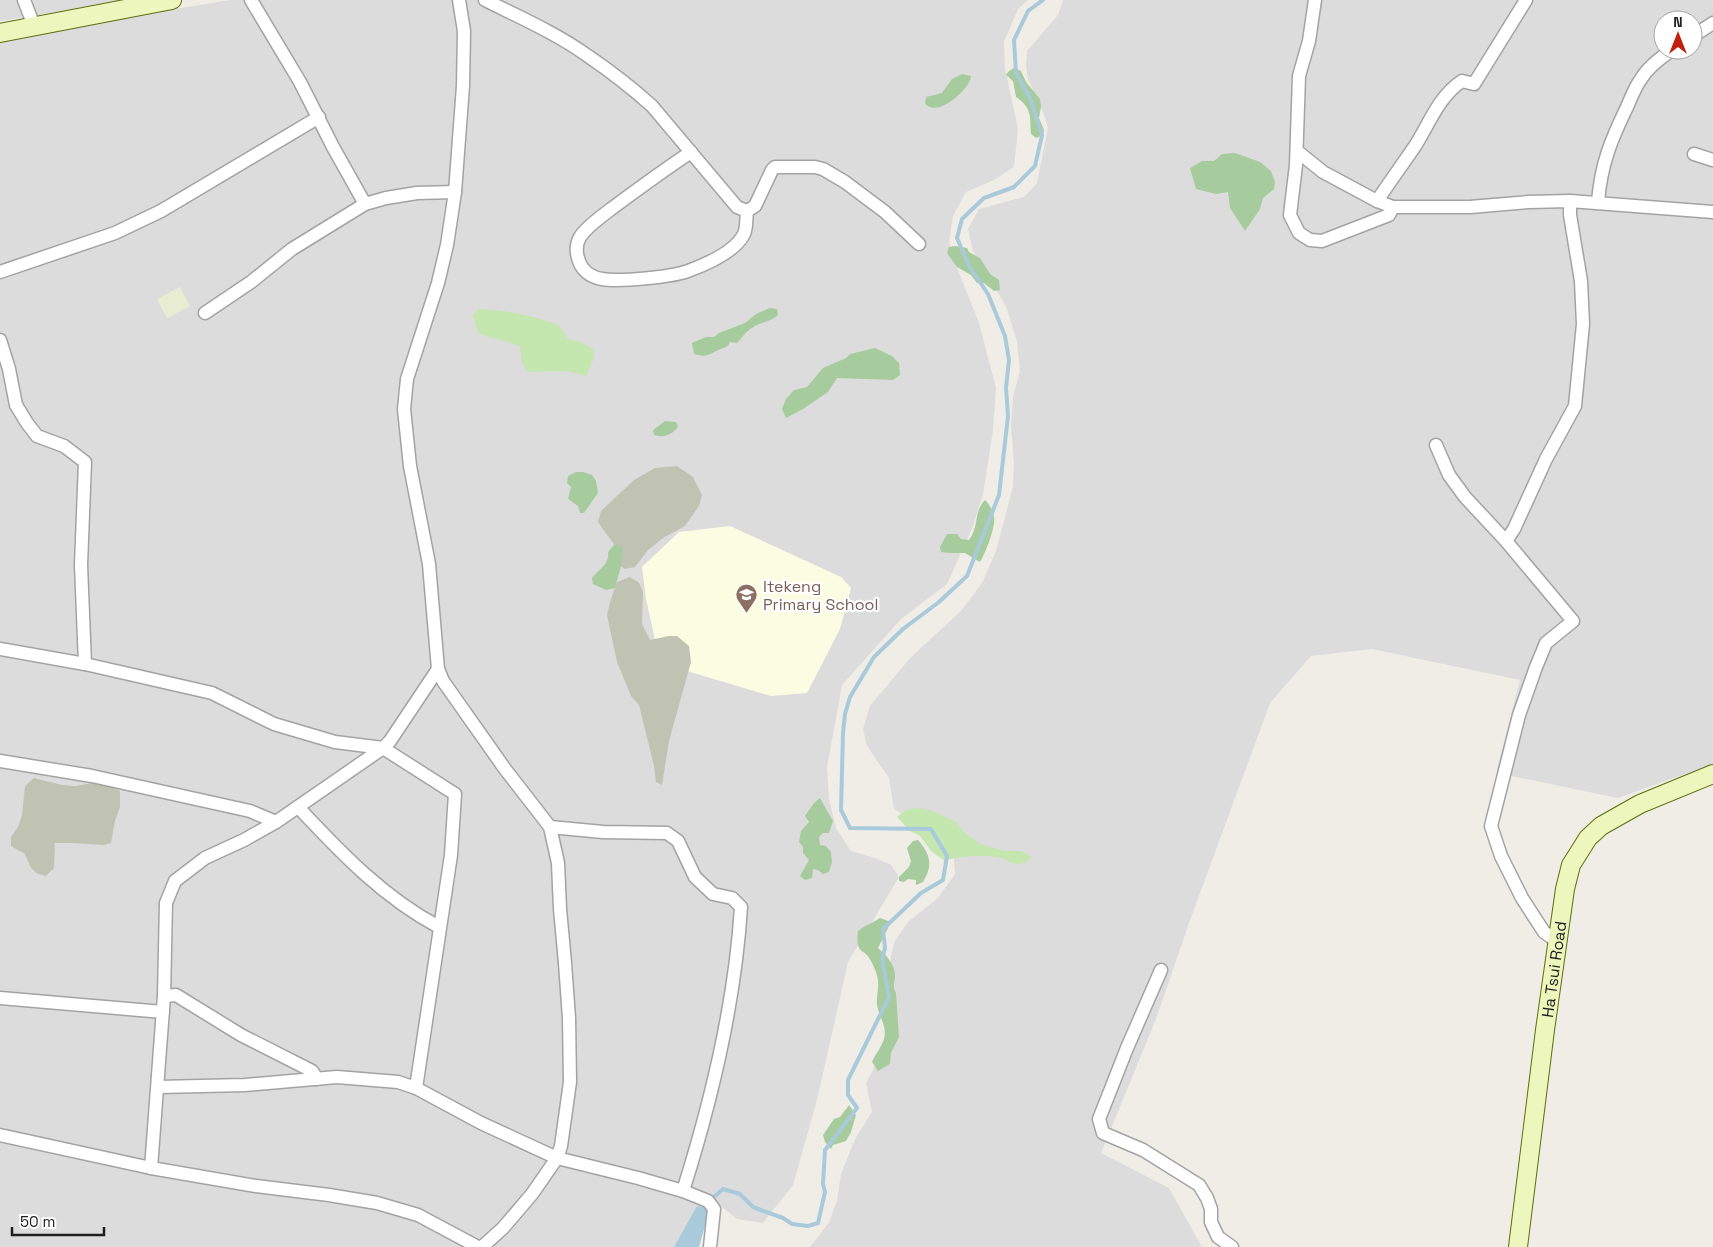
<svg xmlns="http://www.w3.org/2000/svg" width="1713" height="1247" viewBox="0 0 1713 1247" font-family="'Space Grotesk',sans-serif">
  <style>
    .residential { fill: #dddcdc; fill-rule: evenodd }
    .education { fill: #fafde1 }
    .construction { fill: #c1c3b2 }
    .farmland { fill: #e8edd2 }
    .grass { fill: #c4e6af }
    .forest { fill: #a6cc9d }
    .water { fill: #a9cada }
    .lines { fill: none; stroke-linecap: round; stroke-linejoin: round }
    .stream { stroke: #a9cada; stroke-width: 4 }
    .street-casing { stroke: #a3a3a3; stroke-width: 15 }
    .secondary-casing { stroke: #5b700b; stroke-width: 20 }
    .street { stroke: #fff; stroke-width: 12 }
    .secondary { stroke: #edf6bd; stroke-width: 18 }
    .labels { text-anchor: middle; stroke-width: 4.5; stroke-linejoin: round; paint-order: stroke }
    .education-label { font-size: 16px; fill: #785e54; stroke: #fff; text-anchor: start }
    .street-label { font-size: 16px; fill: #1f1f1f; stroke: #fff }
  </style>
  <rect width="100%" height="100%" fill="#efede6"/>
  <g class="residential">
    <polygon points="0,0 136,0 0,21"/>
    <polygon points="230,0 1028,0 1018,9 1004,42 1005,68 1018,129 1014,167 994,180 966,192 953,216 949,241 952,255 979,323 996,388 993,430 983,494 973,526 947,584 901,619 842,685 827,767 829,799 836,828 851,851 878,859 891,865 899,877 848,962 817,1100 793,1185 763,1223 737,1219 716,1202 709,1212 680,1238 674,1247 0,1247 0,39 39,31"/>
    <path d="M 1063,0 L 1713,0 L 1713,764 L 1618,798 L 1507,775 L 1497,769 L 1520,680 L 1372,649 L 1311,656 L 1270,703 L 1189,923 L 1156,1019 L 1101,1153 L 1169,1188 L 1202,1247 L 810,1247 L 829,1222 L 837,1201 L 841,1174 L 855,1139 L 872,1112 L 866,1083 L 883,1051 L 891,955 L 895,941 L 908,922 L 938,898 L 955,874 L 953,846 L 894,809 L 889,778 L 867,746 L 863,729 L 870,706 L 911,657 L 961,611 L 982,583 L 996,551 L 1013,487 L 1014,463 L 1011,426 L 1013,397 L 1020,371 L 1017,341 L 1006,306 L 973,251 L 968,229 L 979,209 L 1024,197 L 1037,183 L 1048,128 L 1043,112 L 1028,79 L 1026,66 L 1027,51 L 1058,15 ZM 1663,20 L 1693,20 L 1693,50 L 1663,50 Z"/>
  </g>
  <polygon class="education" points="730,526 841,577 851,588 840,629 807,693 771,696 660,663 646,599 642,567 679,532"/>
  <g class="construction">
    <polygon points="677,466 693,477 702,495 699,506 685,526 663,538 648,550 635,567 625,569 617,564 618,550 598,522 601,511 634,480 655,468"/>
    <polygon points="630,577 639,583 643,592 642,624 650,640 669,636 677,636 689,646 691,662 669,741 662,785 656,782 654,766 639,705 631,696 617,662 607,615 610,602 617,582"/>
    <polygon points="34,778 62,785 75,786 93,783 106,785 120,791 120,807 115,821 111,843 104,845 70,843 55,843 54,868 46,876 36,873 30,866 25,854 11,846 11,837 18,827 22,815 25,786"/>
  </g>
  <polygon class="farmland" points="180,287 190,306 167,318 157,299"/>
  <g class="grass">
    <path d="M 478,309 C 503,309 536,317 559,325 L 568,339 L 581,342 L 593,349 L 594,358 L 586,376 L 567,371 L 528,372 L 522,363 L 520,346 L 479,334 L 473,316 Z"/>
    <path d="M 917,808 L 930,810 L 955,821 L 966,834 L 980,844 L 1005,851 L 1021,851 L 1032,857 C 1027,861 1025,864 1018,864 C 1012,864 1006,859 1000,858 C 980,853 963,857 944,860 L 932,852 L 920,836 L 910,831 L 897,817 L 906,810 Z"/>
  </g>
  <g class="forest">
    <path d="M 1014,68 L 1021,71 L 1026,82 L 1040,99 L 1041,107 L 1039,118 L 1044,130 L 1043,135 L 1036,138 L 1031,134 C 1030,116 1032,108 1016,97 L 1013,81 L 1006,75 L 1009,71 Z"/>
    <path d="M 962,74 L 971,76 C 971,88 936,120 925,103 L 926,97 L 942,93 L 952,79 Z"/>
    <polygon points="1235,153 1260,162 1271,171 1275,182 1274,189 1263,198 1260,209 1245,231 1230,208 1228,192 1216,194 1196,189 1190,168 1202,161 1214,161 1222,154"/>
    <polygon points="955,246 967,248 969,252 980,258 990,274 999,280 1000,290 994,291 984,283 977,283 971,275 957,267 947,253 949,247"/>
    <path d="M 770,308 L 777,309 L 778,315 C 771,322 760,322 752,328 C 746,331 742,338 737,343 L 730,342 C 728,347 726,347 721,349 C 709,354 708,358 694,354 L 692,343 L 706,337 L 714,337 L 719,333 L 745,323 L 756,314 Z"/>
    <polygon points="875,348 892,356 899,363 900,375 893,380 837,378 828,392 803,409 786,418 782,409 786,399 794,390 807,387 823,368 846,358 850,354"/>
    <path d="M 665,421 L 676,422 L 678,427 C 672,435 663,438 654,435 L 653,430 Z"/>
    <polygon points="576,472 583,472 592,475 596,481 598,493 584,513 580,513 578,506 568,499 571,487 567,483 568,476"/>
    <path d="M 985,500 C 989,504 993,510 994,517 C 996,526 985,555 980,562 L 965,553 L 950,553 L 941,552 L 940,547 L 947,534 L 957,534 L 961,539 L 969,540 C 980,525 973,512 985,500 Z"/>
    <path d="M 614,545 L 623,547 L 621,566 L 615,588 L 606,590 L 593,584 L 592,578 C 599,569 610,564 608,552 Z"/>
    <polygon points="820,798 833,821 829,833 823,833 819,837 820,845 826,846 831,852 832,862 829,872 823,874 818,870 813,869 812,878 805,880 800,876 809,860 803,853 803,847 799,842 801,831 809,822 805,816 814,803"/>
    <path d="M 918,840 C 931,855 933,866 923,882 L 916,885 L 916,880 L 908,879 L 904,882 L 899,881 L 899,877 L 909,867 L 911,861 L 907,848 L 913,841 Z"/>
    <path d="M 880,918 L 891,922 L 878,948 C 886,955 895,964 895,976 C 895,983 892,986 896,993 L 899,1037 L 891,1053 L 890,1064 L 878,1071 L 872,1062 C 876,1052 884,1045 885,1034 C 885,1024 880,1018 878,1009 C 875,1000 879,990 878,982 C 878,976 875,969 872,963 C 865,946 855,957 858,931 C 865,925 873,923 880,918 Z"/>
    <polygon points="849,1105 856,1115 851,1132 846,1141 833,1145 831,1149 825,1142 823,1135 834,1119 840,1117"/>
  </g>
  <polygon class="water" points="697,1206 704,1207 709,1212 699,1247 674,1247"/>
  <g class="lines">
    <polyline class="stream" points="714,1197 723,1189 740,1194 753,1207 783,1218 792,1224 808,1226 818,1223 825,1192 823,1184 825,1150 857,1108 848,1095 848,1080 889,997 882,959 885,948 883,929 921,893 943,880 947,856 931,829 850,828 841,810 843,733 845,714 850,697 874,657 903,629 939,602 967,576 999,495 1008,416 1006,388 1009,360 1005,336 988,294 969,266 957,238 962,219 984,198 1014,187 1035,166 1042,135 1030,98 1016,73 1014,40 1028,11 1043,0"/>
    <defs>
      <g id="street">
        <polyline points="24,0 34,26"/>
        <polyline points="251,0 300,82 333,147 365,204"/>
        <polyline points="459,0 464,31 463,86 455,192 447,245 438,283 407,379 404,409 410,466 429,564 438,669 443,681 505,769 550,827 558,863 560,909 565,963 569,1018 570,1082 561,1146 557,1158 532,1194 503,1228 482,1247"/>
        <path d="M 485,0 C 519,17 556,33 588,56 C 610,71 632,88 652,106 L 737,207 L 747,211"/>
        <polyline points="1315,0 1309,41 1299,76 1296,165 1290,215 1299,233 1310,240 1322,241 1389,215 1393,207"/>
        <polyline points="1693,36 1713,23"/>
        <polyline points="1297,151 1323,172 1377,201 1393,207 1470,207 1528,202 1570,201 1713,212"/>
        <path d="M 691,152 C 664,170 638,189 611,209 C 601,217 587,226 580,237 C 576,244 576,251 578,258 C 581,270 590,277 602,279 C 619,282 672,277 688,271 C 707,264 735,252 744,234 C 747,228 746,218 747,211"/>
        <polyline points="1694,154 1713,160"/>
        <path d="M 1377,201 C 1389,183 1402,165 1415,146 C 1429,124 1439,96 1462,81 L 1474,84 L 1526,0"/>
        <path d="M 1598,202 C 1601,164 1611,140 1627,107 C 1631,98 1635,87 1641,79 C 1648,67 1660,58 1672,50"/>
        <polyline points="747,211 755,206 772,170 775,167 815,167 823,169 845,182 885,212 919,244"/>
        <polyline points="0,272 115,233 161,211 319,117"/>
        <polyline points="205,313 251,282 292,249 365,204 386,198 417,193 455,192"/>
        <polyline points="0,340 9,369 16,405 27,423 37,436 64,446 85,462 81,565 85,664"/>
        <polyline points="1436,445 1449,475 1465,497 1506,541 1573,621 1546,643 1536,667 1519,715 1491,826 1501,856 1522,898 1544,932 1558,942"/>
        <polyline points="1506,541 1514,529 1546,459 1575,406 1583,324 1581,281 1570,215 1570,201"/>
        <polyline points="0,649 85,664 212,693 274,724 335,742 383,748 455,794 451,855 416,1088"/>
        <polyline points="0,761 92,776 250,811 276,822"/>
        <path d="M 298,807 C 341,853 384,898 439,927"/>
        <path d="M 550,827 L 603,832 L 667,833 L 678,841 L 695,877 L 713,894 L 732,898 L 741,907 C 735,1004 712,1099 683,1191"/>
        <polyline points="1161,970 1127,1048 1099,1119 1103,1133 1143,1150 1199,1185 1207,1198 1211,1209 1211,1222 1218,1237 1232,1247"/>
        <polyline points="164,996 176,995 241,1035 312,1071 317,1079"/>
        <polyline points="0,998 163,1012"/>
        <polyline points="158,1087 245,1085 337,1077 398,1082 416,1088 481,1123 557,1158 638,1178 683,1191 708,1201 714,1209 710,1247"/>
        <polyline points="0,1135 151,1168 256,1186 329,1195 377,1203 418,1215 478,1247"/>
        <polyline points="151,1168 164,996 166,903 175,881 205,858 244,840 276,822 383,748 390,741 438,669"/>
      </g>
      <g id="secondary">
        <polyline points="0,33 172,0"/>
        <path id="s1" d="M 1518,1247 L 1545,1030 L 1565,889 L 1571,865 L 1588,838 L 1601,826 L 1640,804 L 1713,774"/>
      </g>
    </defs>
    <use href="#street" class="street-casing"/>
    <use href="#secondary" class="secondary-casing"/>
    <use href="#street" class="street"/>
    <use href="#secondary" class="secondary"/>
  </g>
  <defs>
    <symbol id="school-pin" viewBox="-11 -11 22 30"><path d="M0 17L-7.5 6A9.5 9.5 0 1 1 7.5 6Z" fill="#8d6e63" stroke="#fff"/><path d="M0-5L7-2L0 1L-7-2ZM-4 1L0 2.5L4 1V4Q0 6-4 4Z" fill="#fff"/></symbol>
  </defs>
  <g fill-rule="evenodd">
    <use href="#school-pin" x="734" y="582" width="25" height="34"/>
  </g>
  <g class="labels">
    <g class="education-label">
      <text x="763" y="592">Itekeng<tspan x="763" dy="18">Primary School</tspan></text>
    </g>
    <g class="street-label">
      <text dy="6" stroke="none"><textPath href="#s1" startOffset="280">Ha Tsui Road</textPath></text>
    </g>
  </g>
  <g transform="translate(1678 35)"><circle r="24" fill="#ffffff" stroke="#a5a5a5"/>
  <path d="M0-4L9 19L0 12L-9 19Z" fill="#c21f0c"/>
  <text y="-8" font-size="14" font-weight="bold" text-anchor="middle" fill="#1f1f1f">N</text>
  </g>
  <path d="M12 1227v8h92v-8" fill="none" stroke="#1f1f1f" stroke-width="2.5"/>
  <text x="20" y="1227" font-size="15" fill="#1f1f1f" stroke="#ffffff" stroke-width="4" paint-order="stroke">50 m</text>
</svg>
